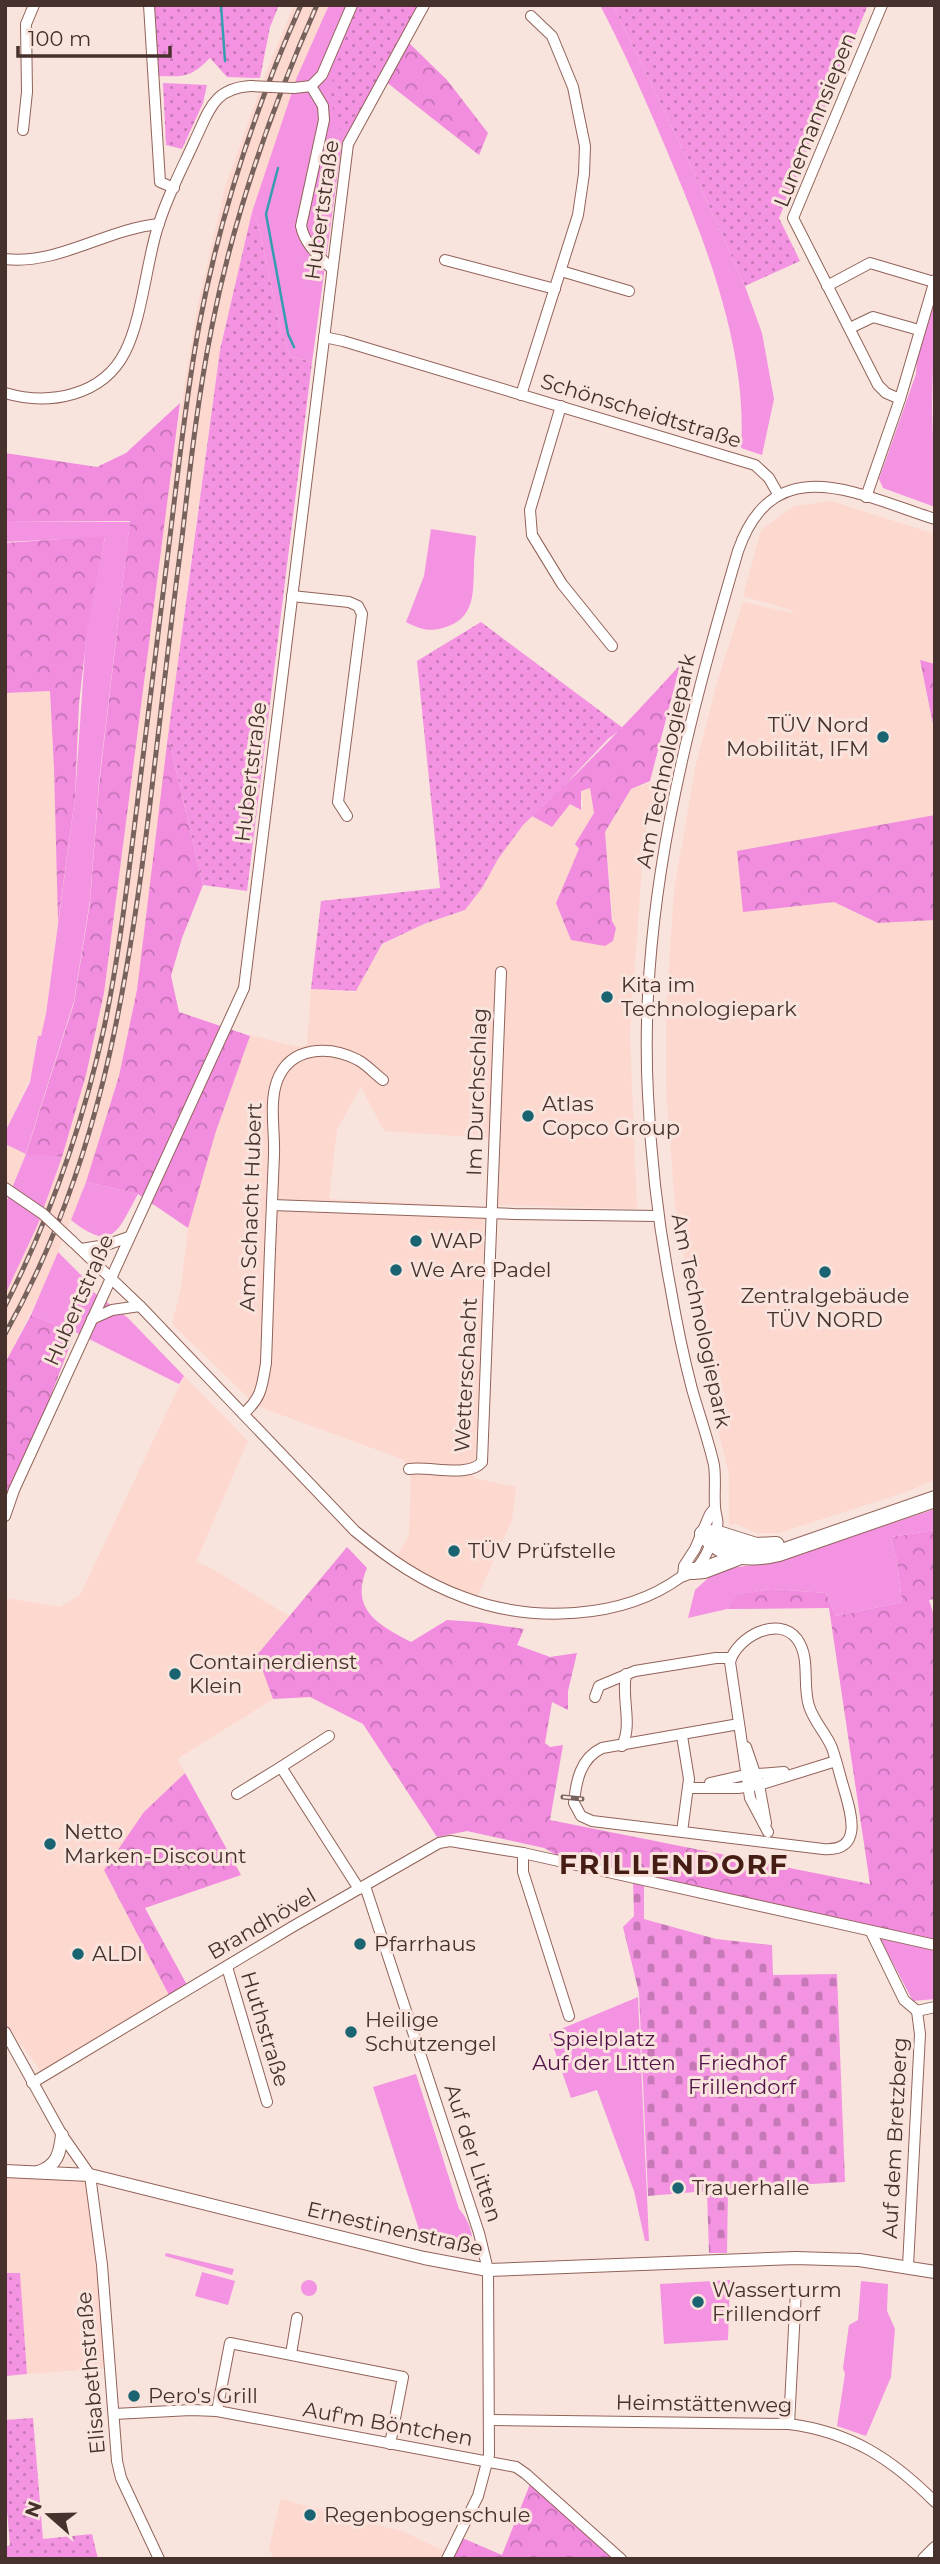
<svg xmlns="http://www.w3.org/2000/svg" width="940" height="2564" viewBox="0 0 940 2564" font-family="Montserrat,sans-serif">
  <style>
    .built { fill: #fdd8cf }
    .green { fill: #f393e2 }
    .forest { fill: url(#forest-crowns) }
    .cemetery { fill: url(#cemetery-stones) }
    .garden { fill: url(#garden-dots) }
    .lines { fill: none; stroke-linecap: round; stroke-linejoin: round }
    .stream { stroke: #369cb0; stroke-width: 2.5 }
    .minor-casing { stroke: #916358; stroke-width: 12 }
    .major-casing { stroke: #916358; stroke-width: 14 }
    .highway-casing { stroke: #916358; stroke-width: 18 }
    .minor { stroke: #fff; stroke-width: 10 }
    .major { stroke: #fff; stroke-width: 12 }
    .highway { stroke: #fff; stroke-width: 16 }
    .rail-casing { stroke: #78625d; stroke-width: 5 }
    .rail { stroke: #f9e3dd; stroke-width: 2.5; stroke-dasharray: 8; stroke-linecap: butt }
    .minor-bridge-casing { stroke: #916358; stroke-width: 12; stroke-linecap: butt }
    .minor-bridge { stroke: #fff; stroke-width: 10 }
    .poi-dot { fill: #1a6371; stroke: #f9e3dd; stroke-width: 2.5 }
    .labels { text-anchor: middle; stroke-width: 6; stroke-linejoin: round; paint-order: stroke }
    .street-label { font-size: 21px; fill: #46312c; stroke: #f9e3dd }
    .poi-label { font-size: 21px; fill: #46312c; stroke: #f9e3dd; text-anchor: start }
    .park-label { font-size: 21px; fill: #511349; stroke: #f9e3dd }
    .district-label { font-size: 28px; font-weight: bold; letter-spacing: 2px; fill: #451d14; stroke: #f9e3dd }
  </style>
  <defs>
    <pattern id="forest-crowns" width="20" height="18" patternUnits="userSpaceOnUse" patternTransform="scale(1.75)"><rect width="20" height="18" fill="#f18cdf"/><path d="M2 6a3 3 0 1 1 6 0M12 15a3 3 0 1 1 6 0" fill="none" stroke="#c573b5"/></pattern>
    <pattern id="cemetery-stones" width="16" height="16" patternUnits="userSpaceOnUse" patternTransform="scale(1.75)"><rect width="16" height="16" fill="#f393e2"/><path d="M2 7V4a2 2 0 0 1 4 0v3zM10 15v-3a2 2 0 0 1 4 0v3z" fill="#c779b7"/></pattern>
    <pattern id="garden-dots" width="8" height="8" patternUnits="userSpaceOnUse" patternTransform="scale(1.75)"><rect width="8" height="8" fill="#f393e2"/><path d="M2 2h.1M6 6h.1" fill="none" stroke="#c779b7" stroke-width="1.8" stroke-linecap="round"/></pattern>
  </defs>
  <rect width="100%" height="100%" fill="#f9e3dd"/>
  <g class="built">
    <polygon points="294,5 329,5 297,77 252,212 220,350 188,582 137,990 119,1076 86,1182 44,1286 5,1363 5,1295 38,1224 62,1157 86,1075 104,993 171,471 197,308 225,188 265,75"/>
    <polygon points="831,501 935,534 935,664 920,661 935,734 935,815 738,851 743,911 834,902 878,923 935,920 935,1480 903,1493 779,1533 756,1533 735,1523 731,1526 729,1524 729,1474 712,1407 714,1400 724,1394 720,1375 713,1376 707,1370 698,1335 675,1205 666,1089 666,1013 674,891 695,768 718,679 743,602 793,613 791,610 743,596 761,530 794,506"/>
    <polygon points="50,691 54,768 58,922 46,1014 41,1036 37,1036 32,1074 5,1132 5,693"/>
    <polygon points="659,780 644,838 630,1035 637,1209 495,1205 488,1138 384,1131 361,1087 337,1129 329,1199 484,1207 482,1336 474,1478 516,1487 512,1520 477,1597 466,1595 395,1560 409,1535 411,1469 402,1459 257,1406 172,1324 181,1288 188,1228 216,1130 250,1035 298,1047 307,1045 311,989 355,992 382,945 423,925 465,910 482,888 498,859 523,825 532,816 552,827 570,804 580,810 583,805 581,791 590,787 594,813 575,844 580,848 556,903 571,940 581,941 616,928 613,921 605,832 631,789"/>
    <polygon points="5,1144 26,1154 5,1204"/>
    <polygon points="184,1376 248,1441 196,1562 209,1567 289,1616 257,1655 273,1699 177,1759 185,1773 144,1812 105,1870 169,1995 42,2073 5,2022 5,1598 60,1607 80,1595"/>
    <polygon points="5,2175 92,2179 112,2368 27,2374 20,2274 5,2273"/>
    <polygon points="281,2499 404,2532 446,2552 442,2559 274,2559 269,2548"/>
  </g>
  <g class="green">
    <polygon points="329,5 352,5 349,133 342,142 312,362 290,356 281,332 258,223 252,212 297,77"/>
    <path d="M 600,5 L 613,5 L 696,177 L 745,286 L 762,333 L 774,399 L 762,455 L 741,448 C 748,349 705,241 667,151 C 646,101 625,53 600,5 Z"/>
    <polygon points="935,286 932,406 935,507 883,488 879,479 916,374 917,357"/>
    <polygon points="5,521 130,522 99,781 90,900 74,1001 26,1153 62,1157 38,1224 5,1295 5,1205 26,1154 5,1144 5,1132 30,1082 38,1036 41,1036 46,1014 75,797 87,622 105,537 5,542"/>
    <path d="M 431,529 L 476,536 C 476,546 474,555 474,565 C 473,592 476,619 443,628 C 428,632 420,629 406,622 L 424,576 Z"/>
    <path d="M 86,1182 L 138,1194 C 117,1232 113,1253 71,1220 Z"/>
    <polygon points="58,1252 84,1278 88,1288 128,1318 184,1376 179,1384 75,1332 31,1315"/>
    <polygon points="935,1509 935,1530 891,1537 897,1562 902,1602 836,1616 826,1593 772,1589 739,1594 727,1609 688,1618 695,1590 717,1570 774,1562"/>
    <polygon points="878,1935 935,1947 935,1999 913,2001"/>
    <polygon points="638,1997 649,2241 645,2241 634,2191 597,2090 571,2098 549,2034"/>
    <path d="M 416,2074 L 459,2209 C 469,2220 478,2241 467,2253 L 425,2245 L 423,2242 L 373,2087 Z"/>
    <polygon points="166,2253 234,2269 232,2275 165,2256"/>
    <polygon points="202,2272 235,2281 228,2305 195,2296"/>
    <circle cx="309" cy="2288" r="8"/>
    <polygon points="730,2280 728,2340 664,2344 660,2284"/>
    <polygon points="861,2281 888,2284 887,2311 895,2329 891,2377 866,2436 837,2426 845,2374 843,2368 849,2325 858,2320"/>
  </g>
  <g class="forest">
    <polygon points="407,41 447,80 488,133 479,155 385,81"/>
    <polygon points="180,403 104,993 86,1075 62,1157 26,1154 74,1003 90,903 99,785 130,521 5,521 5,453 97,467 126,453"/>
    <polygon points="105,536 88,623 79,704 75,797 58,922 54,768 50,691 5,693 5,543"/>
    <polygon points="920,660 935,664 935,734"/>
    <path d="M 680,665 L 650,781 L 631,789 L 605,832 L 612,921 L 616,928 L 613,941 L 605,946 L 571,940 L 556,903 L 579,849 L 575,844 L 594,813 L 590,788 L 581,791 L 581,810 L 570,804 L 552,827 L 532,816 C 584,768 633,717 680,665 Z"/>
    <polygon points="168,736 203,885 182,938 171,976 179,1012 250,1036 216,1131 188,1228 138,1194 86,1182 119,1076 137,990"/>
    <polygon points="935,815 935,920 878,923 834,902 743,912 737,851"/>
    <polygon points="31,1315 75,1332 5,1516 5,1363"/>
    <path d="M 935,1530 L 935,1599 L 929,1600 L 935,1619 L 935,1940 L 562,1858 L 544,1848 L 467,1831 L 437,1837 L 363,1724 L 310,1697 L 273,1699 L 257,1655 L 347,1547 L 367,1568 C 349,1610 379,1625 411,1642 L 447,1620 L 477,1622 L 524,1629 L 517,1645 L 550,1657 L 577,1653 L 568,1691 L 568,1710 L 552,1702 L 545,1743 L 550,1747 L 563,1745 L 550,1820 L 870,1884 L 829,1608 L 727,1609 L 738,1594 L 772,1589 L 826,1593 L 836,1616 L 902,1602 L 897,1562 L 891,1537 Z"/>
    <polygon points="185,1773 241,1875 145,1908 187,1985 169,1995 104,1870 144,1812"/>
    <polygon points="530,2484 620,2559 449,2559 460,2537 502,2555"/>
  </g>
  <polygon class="cemetery" points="633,1882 644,1886 644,1919 716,1939 772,1945 773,1975 837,1974 845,2182 728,2189 727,2253 709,2253 707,2191 648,2196 639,1993 623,1927 634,1916"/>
  <g class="garden">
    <path d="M 150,5 L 279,5 L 270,27 L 260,78 L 227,77 L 210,58 C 188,80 183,76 153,76 Z"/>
    <polygon points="353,5 423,5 349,133 335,126 331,91 339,39"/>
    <polygon points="613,5 868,5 779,218 800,261 745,286 696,177"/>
    <polygon points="163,83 207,85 203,103 182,149 166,145"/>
    <polygon points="252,212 258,223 281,332 290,356 312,362 247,891 203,885 168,736 220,350"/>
    <polygon points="481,622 623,728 608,739 561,789 523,825 498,859 482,888 465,910 424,924 382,944 356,991 311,989 321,901 440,888 417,661"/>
    <polygon points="5,2273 20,2273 27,2374 5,2376"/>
    <polygon points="33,2418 43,2539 92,2534 98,2559 5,2559 5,2547 10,2545 5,2488 5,2420"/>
  </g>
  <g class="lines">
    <g class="stream">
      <polyline points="221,5 225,61"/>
      <polyline points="278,168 266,214 288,334 294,347"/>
    </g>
    <defs>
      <g id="minor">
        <polyline points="149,5 160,182 174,188"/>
        <polyline points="882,5 793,218 878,385 886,393 900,399"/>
        <path d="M 311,86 L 323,106 L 324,120 L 301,226 C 305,245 319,256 332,269"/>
        <polyline points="294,88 311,86 322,75 352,5"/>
        <polyline points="23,130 27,92 26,24 34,5"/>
        <path d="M 5,259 C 59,265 106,229 159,224"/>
        <polyline points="445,260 555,289"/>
        <polyline points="561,271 629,291"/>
        <polyline points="827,286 870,263 934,282"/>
        <polyline points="850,328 873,317 919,330"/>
        <polyline points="324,337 343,341 755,465 769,478 778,494"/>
        <path d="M 5,393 C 49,406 103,396 125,352 C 141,321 146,268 156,233 C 165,201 181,171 195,140 C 209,111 213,88 251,86"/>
        <polyline points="521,395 578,215 584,174 585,146 573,87 552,36 531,16"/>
        <polyline points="561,406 530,510 532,535 562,584 612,646"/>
        <polyline points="866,497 900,399 935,280"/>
        <polyline points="292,596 349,602 358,606 362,614 338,802 347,816"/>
        <polyline points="5,1188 43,1214"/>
        <polyline points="272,1205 514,1214 658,1216"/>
        <path d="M 73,1242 L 140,1306 L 355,1531 C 389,1559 422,1582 463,1597 C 531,1623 622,1620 681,1577 C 684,1576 691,1573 694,1571 C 704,1562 710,1546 715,1534 C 720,1520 716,1520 715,1507 C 714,1493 716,1479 714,1465 C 708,1439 699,1414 692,1389 C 683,1355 676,1320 670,1285 C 658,1222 651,1159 648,1095 C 638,909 686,728 738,551 C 774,447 859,495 935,519"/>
        <polyline points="81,1249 106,1245 129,1237"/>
        <polyline points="92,1319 112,1310 140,1306"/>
        <path d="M 243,1414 C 262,1398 262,1386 266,1363 C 268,1294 271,1224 274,1155 C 275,1132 269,1103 277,1081 C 290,1046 329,1045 358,1060 C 367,1065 375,1074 383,1080"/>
        <path d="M 409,1469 C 430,1466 469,1478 482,1462 L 501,972"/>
        <polyline points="5,1516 14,1490 244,988 348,144 424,5"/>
        <polyline points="683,1576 684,1566 695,1549 710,1514 715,1508"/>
        <polyline points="595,1697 599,1686 635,1671 716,1658 731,1658"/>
        <path d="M 739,1724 L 602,1748 C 581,1758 576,1780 574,1803 L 581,1816 L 592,1821 L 823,1849 C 864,1852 851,1813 844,1789 C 840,1776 837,1762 832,1748 C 826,1733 814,1722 809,1706 C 802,1684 811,1658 797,1639 C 778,1614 736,1638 730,1662 L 750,1798 L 768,1832"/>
        <polyline points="682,1736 689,1779 682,1832"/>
        <path d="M 622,1746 C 633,1723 621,1699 626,1674"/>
        <polyline points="746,1747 759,1785 766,1823"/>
        <polyline points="281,1767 329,1736"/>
        <polyline points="710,1783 745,1775 784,1772"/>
        <polyline points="689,1788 738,1788 759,1785 836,1761"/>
        <polyline points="237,1794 281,1767 359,1889"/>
        <polyline points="523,1853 523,1872 569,2016"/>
        <polyline points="365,1886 479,2233 488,2270 489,2455 478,2496 447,2559"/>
        <polyline points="871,1932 904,2000 917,2011 920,2034 908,2266"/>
        <polyline points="227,1967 267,2102"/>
        <polyline points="917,2011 935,2007"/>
        <polyline points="5,2032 62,2135 90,2175 102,2265 117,2461 121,2478 159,2559"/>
        <polyline points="32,2083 292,1927 439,1843 450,1841 523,1853 935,1945"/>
        <polyline points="291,2354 297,2318"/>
        <polyline points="217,2411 230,2343 403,2377 390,2444"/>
        <polyline points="114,2414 191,2410 217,2411 516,2467 526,2474 621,2559"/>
        <path d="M 491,2420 L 789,2424 C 851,2432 892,2459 935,2502"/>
        <polyline points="789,2424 796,2290"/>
      </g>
      <g id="major">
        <polyline points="5,2171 90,2175 424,2258 488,2270 796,2258 859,2260 935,2272"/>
        <path d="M 38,2172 C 57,2166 60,2153 62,2135"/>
        <polyline points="924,2559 935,2548"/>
      </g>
      <g id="highway">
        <path d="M 703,1534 C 724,1558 750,1560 779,1553 L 935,1499"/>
        <polyline points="703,1534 715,1533 756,1546 776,1545"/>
        <polyline points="693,1571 704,1570 738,1557"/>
      </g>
    </defs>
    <use href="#minor" class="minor-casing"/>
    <use href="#major" class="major-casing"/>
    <use href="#highway" class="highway-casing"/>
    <use href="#minor" class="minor"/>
    <use href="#major" class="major"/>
    <use href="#highway" class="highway"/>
    <defs>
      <g id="rail">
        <path d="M 5,1306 C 50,1218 83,1124 104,1028 C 119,957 127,885 136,814 C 148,716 160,618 172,520 C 180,455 187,390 199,326 C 220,215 255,108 301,5"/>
        <path d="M 5,1334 C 97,1172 127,994 149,812 C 160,721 170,629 182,538 C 190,467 198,396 212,326 C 234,215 271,109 317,5"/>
        <polyline points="563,1797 582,1799"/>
      </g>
    </defs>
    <use href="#rail" class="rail-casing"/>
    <use href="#rail" class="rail"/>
    <defs>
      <g id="minor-bridge">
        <polyline points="251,86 294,88"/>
        <polyline points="43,1214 73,1242"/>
      </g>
    </defs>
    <use href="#minor-bridge" class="minor-bridge-casing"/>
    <use href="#minor-bridge" class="minor-bridge"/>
  </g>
  <g class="poi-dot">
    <circle cx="883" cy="737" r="7"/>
    <circle cx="607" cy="997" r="7"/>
    <circle cx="528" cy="1116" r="7"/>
    <circle cx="416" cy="1241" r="7"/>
    <circle cx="396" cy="1270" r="7"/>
    <circle cx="825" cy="1272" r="7"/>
    <circle cx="454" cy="1551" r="7"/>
    <circle cx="175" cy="1674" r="7"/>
    <circle cx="50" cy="1844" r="7"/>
    <circle cx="360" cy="1944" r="7"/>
    <circle cx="78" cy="1954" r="7"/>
    <circle cx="351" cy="2032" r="7"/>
    <circle cx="678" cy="2188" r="7"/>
    <circle cx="698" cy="2302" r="7"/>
    <circle cx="134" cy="2396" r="7"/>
    <circle cx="310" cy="2515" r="7"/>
  </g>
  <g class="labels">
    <g class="street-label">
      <text transform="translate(815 120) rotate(-68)" y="7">Lunemannsiepen</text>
      <text transform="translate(322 210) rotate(-82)" y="7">Hubertstraße</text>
      <text transform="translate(641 411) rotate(17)" y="7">Schönscheidtstraße</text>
      <text transform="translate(666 761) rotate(-78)" y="7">Am Technologiepark</text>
      <text transform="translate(251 772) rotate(-83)" y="7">Hubertstraße</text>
      <text transform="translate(477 1092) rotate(-88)" y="7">Im Durchschlag</text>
      <text transform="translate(251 1207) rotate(-88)" y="7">Am Schacht Hubert</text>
      <text transform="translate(79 1300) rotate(-66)" y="7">Hubertstraße</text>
      <text transform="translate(701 1321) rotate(78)" y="7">Am Technologiepark</text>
      <text transform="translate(466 1375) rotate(-87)" y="7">Wetterschacht</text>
      <text transform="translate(262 1924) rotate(-30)" y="7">Brandhövel</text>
      <text transform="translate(265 2029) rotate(73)" y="7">Huthstraße</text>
      <text transform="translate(895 2138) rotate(-87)" y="7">Auf dem Bretzberg</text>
      <text transform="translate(473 2153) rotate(72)" y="7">Auf der Litten</text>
      <text transform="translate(395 2229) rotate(13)" y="7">Ernestinenstraße</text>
      <text transform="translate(91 2373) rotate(-95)" y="7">Elisabethstraße</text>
      <text transform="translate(704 2404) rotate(1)" y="7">Heimstättenweg</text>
      <text transform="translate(388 2424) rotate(10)" y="7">Auf'm Böntchen</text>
    </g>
    <g class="poi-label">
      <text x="869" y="732" text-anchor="end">TÜV Nord<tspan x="869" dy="24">Mobilität, IFM</tspan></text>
      <text x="621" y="992">Kita im<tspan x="621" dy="24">Technologiepark</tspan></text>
      <text x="542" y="1111">Atlas<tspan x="542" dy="24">Copco Group</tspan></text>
      <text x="430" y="1248">WAP</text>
      <text x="410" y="1277">We Are Padel</text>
      <text x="825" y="1303" text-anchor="middle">Zentralgebäude<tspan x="825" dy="24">TÜV NORD</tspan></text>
      <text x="468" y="1558">TÜV Prüfstelle</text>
      <text x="189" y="1669">Containerdienst<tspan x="189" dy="24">Klein</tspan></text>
      <text x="64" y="1839">Netto<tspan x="64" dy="24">Marken-Discount</tspan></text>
      <text x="374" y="1951">Pfarrhaus</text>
      <text x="92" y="1961">ALDI</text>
      <text x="365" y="2027">Heilige<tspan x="365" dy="24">Schutzengel</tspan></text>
      <text x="692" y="2195">Trauerhalle</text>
      <text x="712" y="2297">Wasserturm<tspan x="712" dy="24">Frillendorf</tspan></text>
      <text x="148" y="2403">Pero's Grill</text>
      <text x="324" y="2522">Regenbogenschule</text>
    </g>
    <g class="park-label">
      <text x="604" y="2046">Spielplatz<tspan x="604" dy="24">Auf der Litten</tspan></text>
      <text x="742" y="2070">Friedhof<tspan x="742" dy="24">Frillendorf</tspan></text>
    </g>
    <g class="district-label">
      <text x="674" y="1874">FRILLENDORF</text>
    </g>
  </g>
  <rect width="940" height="2564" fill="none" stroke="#46312c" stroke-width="14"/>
  <g transform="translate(49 2515) rotate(290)" stroke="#f9e3dd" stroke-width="5" paint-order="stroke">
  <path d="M0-5L12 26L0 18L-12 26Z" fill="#46312c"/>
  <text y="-10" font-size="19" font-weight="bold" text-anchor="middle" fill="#46312c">N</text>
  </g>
  <path d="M18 46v10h152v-10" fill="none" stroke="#46312c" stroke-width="3.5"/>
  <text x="28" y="46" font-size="21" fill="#46312c" stroke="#f9e3dd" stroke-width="5" paint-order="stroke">100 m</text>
</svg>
